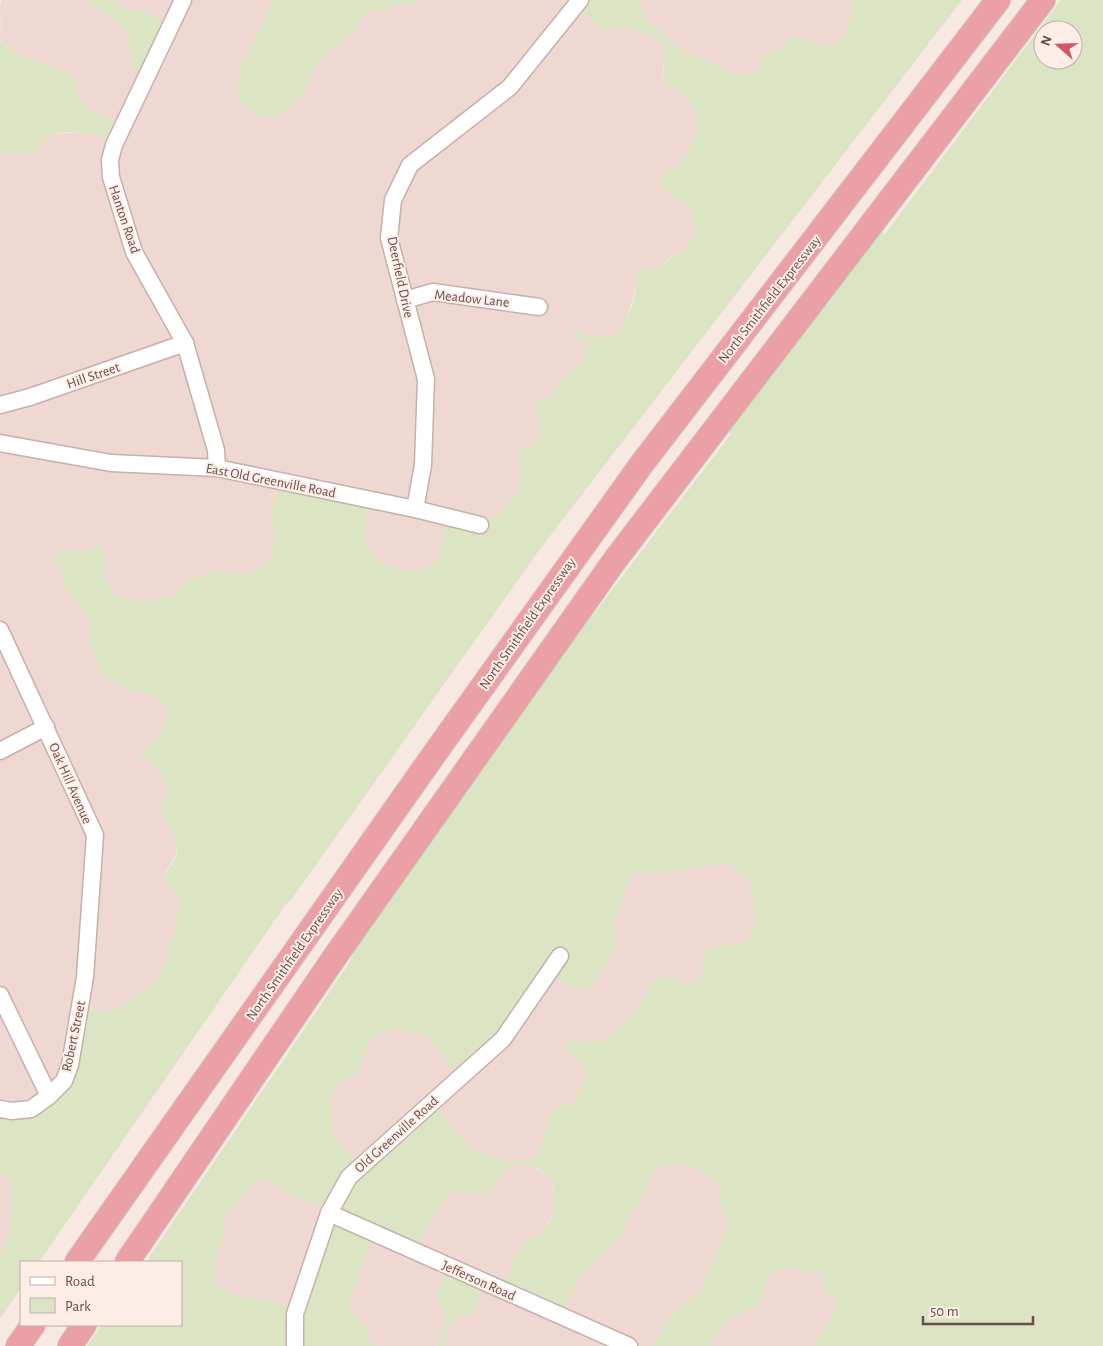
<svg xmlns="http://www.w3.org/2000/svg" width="1103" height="1346" viewBox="0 0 1103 1346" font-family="'Alegreya Sans',sans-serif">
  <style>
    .residential { fill: #efd8d1 }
    .green { fill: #dbe4c3; fill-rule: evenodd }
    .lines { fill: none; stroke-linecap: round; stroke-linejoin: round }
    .minor-casing { stroke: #c7afab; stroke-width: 19 }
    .highway-casing { stroke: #d0c6c6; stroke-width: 26 }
    .minor { stroke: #fff; stroke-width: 16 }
    .highway { stroke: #eba0a5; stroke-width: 24 }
    .labels { text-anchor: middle; stroke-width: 4; stroke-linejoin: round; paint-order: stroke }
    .street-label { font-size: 14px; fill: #6c4d4c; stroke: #fcede7 }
  </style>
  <rect width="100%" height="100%" fill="#f8e8e2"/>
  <g class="residential">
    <polygon points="2,0 88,0 87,2 124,28 131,47 132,69 150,14 125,8 117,0 272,0 258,35 240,66 240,77 237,90 302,98 320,59 347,36 355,32 358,22 369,11 376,9 387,10 395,3 414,6 420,0 580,0 603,30 623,27 651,35 662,43 665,56 663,69 664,81 692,103 698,129 687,157 669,169 667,193 692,207 696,232 685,250 669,258 660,268 637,268 638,282 624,326 616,335 600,338 575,338 586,344 583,362 562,379 555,393 535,404 541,434 534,446 517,450 521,474 516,495 507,503 501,514 481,524 448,518 439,558 432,566 410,572 381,563 365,545 271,512 275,535 270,559 252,574 241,575 214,568 207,575 187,581 174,596 143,602 114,594 103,572 107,559 83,552 60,549 61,572 65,587 89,616 90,645 99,666 99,675 119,685 123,690 137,690 156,697 166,708 167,718 155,743 154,763 164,779 168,796 167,818 170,828 176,838 176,854 166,872 165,881 177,894 180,906 174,936 166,951 167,959 156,983 146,990 136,991 122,1008 109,1012 80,1008 66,1070 31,1106 0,1108 0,153 22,155 36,150 46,137 55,134 84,132 120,144 129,126 89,110 78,98 71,74 15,53 1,40 0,6"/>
    <polygon points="639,0 851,0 853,13 843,38 837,44 825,46 792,35 784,45 765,55 752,73 738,75 682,50 647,19"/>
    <polygon points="727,863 749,878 757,922 748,941 707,950 705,954 701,980 686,986 654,980 629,1020 601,1042 568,1052 583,1063 586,1076 573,1104 557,1108 551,1112 540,1151 531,1160 514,1163 471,1149 432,1104 359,1162 333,1136 330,1096 342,1079 353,1078 359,1072 368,1045 377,1036 397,1028 428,1037 546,973 616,940 613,923 622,905 629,880 636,873 669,872"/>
    <polygon points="681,1162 701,1171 721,1186 720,1204 728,1223 701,1291 689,1301 679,1306 652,1346 445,1346 450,1324 460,1315 441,1303 446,1319 438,1344 436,1346 378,1346 370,1343 350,1313 350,1303 373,1238 416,1253 429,1224 449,1193 463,1191 488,1196 498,1179 514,1165 527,1165 545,1173 552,1183 556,1205 545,1230 536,1237 562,1317 580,1277 624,1233 629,1214 639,1206 656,1168"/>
    <polygon points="0,1172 11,1179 11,1226 0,1259"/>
    <polygon points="257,1179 276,1183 289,1195 328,1208 293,1307 260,1298 238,1297 218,1286 214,1269 225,1232 224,1219"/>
    <polygon points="789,1268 822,1274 824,1293 832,1294 837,1308 815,1346 710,1346 713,1338 727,1323 746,1310 760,1306 769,1274"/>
  </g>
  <g class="green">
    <polygon points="88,0 117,0 125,8 150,14 179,28 153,77 148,79 132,69 131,47 124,28 87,2"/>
    <path d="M 272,0 L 420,0 L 414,6 L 395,3 L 388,10 C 368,8 361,14 355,32 L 347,36 L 320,59 L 302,98 L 272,119 L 255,115 L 240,103 L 237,90 L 240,77 L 240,66 L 258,35 Z"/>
    <path d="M 580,0 L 639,0 L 647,19 L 682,50 L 738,75 L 752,73 L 765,55 L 784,45 L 792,35 L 824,46 L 837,44 L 843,38 L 853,13 L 851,0 L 962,0 L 540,549 L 291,900 L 286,904 L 39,1262 L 21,1262 L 21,1288 L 0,1319 L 0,1259 L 11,1226 L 11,1180 L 0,1172 L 0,1108 L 26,1109 L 57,1086 L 80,1008 L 109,1012 L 122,1008 L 136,991 L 146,990 L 156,983 L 167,959 L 166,951 L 174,936 L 180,906 L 177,894 L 165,881 C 166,869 173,865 176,855 C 180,842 168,820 160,811 L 168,796 C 162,770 159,766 137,752 L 155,743 L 167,718 L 166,708 L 156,697 L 137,690 L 123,690 L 119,685 L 99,675 L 99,666 L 90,645 L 89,616 L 65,587 L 61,572 L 51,557 L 57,556 L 60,548 L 83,552 L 101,544 L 107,559 L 103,572 L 114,594 L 143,602 L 174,596 L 187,581 L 207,575 L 214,568 C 245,576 245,580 270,559 L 275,535 L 271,512 L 280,480 L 367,500 L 365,545 L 381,563 L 410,572 L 432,566 L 439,558 L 448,518 L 481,524 L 501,514 L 507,503 L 516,495 L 521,474 L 517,450 L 534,446 L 541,434 L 535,404 L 555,393 L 562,379 L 583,362 L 586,344 L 575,338 L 572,330 L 600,338 L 616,335 C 630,318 639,290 637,268 L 660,268 L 669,259 L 685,250 L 696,232 L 692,207 C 679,200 663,195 659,179 L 669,169 L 686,157 L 698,129 L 692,103 L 664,81 C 663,67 665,56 662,43 L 651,35 L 623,27 L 603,30 L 576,6 Z"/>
    <path d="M 1061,0 L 1103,0 L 1103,1346 L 815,1346 L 837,1308 L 832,1295 L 824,1294 L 822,1274 L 789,1268 L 769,1274 L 760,1306 C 739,1312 718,1325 710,1346 L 652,1346 L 662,1330 L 659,1321 L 671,1319 L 679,1306 L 689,1301 L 701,1291 L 728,1223 L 720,1204 L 720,1186 L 701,1171 L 681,1162 L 656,1168 L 639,1206 L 629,1214 L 624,1233 L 580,1277 L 562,1318 L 500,1292 L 526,1238 C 530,1237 534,1237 537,1236 C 556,1226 561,1186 545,1173 C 536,1166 524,1165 514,1165 L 498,1179 L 488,1196 L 463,1191 L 449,1193 L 429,1224 L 416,1253 L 373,1238 L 350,1303 L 350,1312 L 367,1326 L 370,1343 L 378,1346 L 87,1346 L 102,1325 L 181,1325 L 181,1262 L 146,1262 L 350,962 L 359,939 L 570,645 L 731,434 L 723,427 L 878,228 L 885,234 ZM 1043,30 L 1073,30 L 1073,60 L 1043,60 ZM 727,863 L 749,878 L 757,922 L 748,941 L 707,950 L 705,954 L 701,980 L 686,986 L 673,976 L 654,980 L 629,1020 L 601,1042 L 564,1041 L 568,1052 L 583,1063 L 586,1076 L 573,1104 L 556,1108 L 551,1112 L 540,1151 L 531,1160 L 514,1163 L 471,1149 L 432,1104 L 359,1162 L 333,1136 L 330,1096 L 342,1079 L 353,1078 L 359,1072 L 368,1045 L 377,1036 L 397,1028 L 428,1037 L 458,1076 L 525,1006 L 550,975 L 570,986 L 589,990 L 614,951 L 616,940 L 613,923 L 622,905 L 629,880 L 636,873 L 669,872 ZM 257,1179 L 276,1183 L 289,1195 L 328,1208 L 300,1270 L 293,1307 L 260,1298 L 238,1297 L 218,1286 L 214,1269 L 225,1232 L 224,1219 Z"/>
    <path d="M 0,14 L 1,41 L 15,53 L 71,74 L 78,98 L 89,110 L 129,126 L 120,144 C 99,137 77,128 55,134 C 46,136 44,142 38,149 C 29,157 11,155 0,153 Z"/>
    <path d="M 446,1270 L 484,1289 L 473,1315 L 460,1315 L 450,1324 L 445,1346 L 436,1346 L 438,1344 C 444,1325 451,1313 435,1296 Z"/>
  </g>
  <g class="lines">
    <defs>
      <g id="minor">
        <polyline points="183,0 114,145 110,160 111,177 134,252 185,343 216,450 217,468"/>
        <polyline points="405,300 433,292 539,307"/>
        <polyline points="0,405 30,397 185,343"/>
        <polyline points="0,443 111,463 217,468 415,509 480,525"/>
        <polyline points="415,509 423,465 426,379 389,238 393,200 410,165 510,87 580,0"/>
        <polyline points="0,630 95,835 85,977 70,1065 64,1081 49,1096 31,1109 12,1111 0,1109"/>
        <polyline points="0,751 46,727"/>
        <polyline points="0,995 49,1096"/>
        <polyline points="329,1213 629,1346"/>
        <polyline points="295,1346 295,1314 329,1213 349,1177 503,1039 560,956"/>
      </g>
      <g id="highway">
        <polyline points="77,1262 435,753 641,465 998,0"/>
        <polyline points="127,1262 332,961 615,560 1043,0"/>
        <polyline points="18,1346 33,1325"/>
        <polyline points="70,1346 84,1325"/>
      </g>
    </defs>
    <use href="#minor" class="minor-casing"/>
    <use href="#highway" class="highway-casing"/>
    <use href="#minor" class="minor"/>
    <use href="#highway" class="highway"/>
  </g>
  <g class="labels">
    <g class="street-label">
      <text transform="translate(125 219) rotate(71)" y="5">Hanton Road</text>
      <text transform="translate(401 277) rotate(78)" y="5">Deerfield Drive</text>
      <text transform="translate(472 298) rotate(6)" y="5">Meadow Lane</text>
      <text transform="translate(769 299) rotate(-52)" y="5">North Smithfield Expressway</text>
      <text transform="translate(93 375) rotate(-19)" y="5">Hill Street</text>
      <text transform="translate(271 480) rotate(11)" y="5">East Old Greenville Road</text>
      <text transform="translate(527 623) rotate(-55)" y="5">North Smithfield Expressway</text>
      <text transform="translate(71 783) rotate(66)" y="5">Oak Hill Avenue</text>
      <text transform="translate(294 954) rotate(-55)" y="5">North Smithfield Expressway</text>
      <text transform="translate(73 1036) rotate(-78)" y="5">Robert Street</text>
      <text transform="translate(396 1134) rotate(-42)" y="5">Old Greenville Road</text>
      <text transform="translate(479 1280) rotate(24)" y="5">Jefferson Road</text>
    </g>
  </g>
  <rect x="20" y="1261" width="162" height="65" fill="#fcede7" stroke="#c2ada9"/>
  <rect x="30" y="1277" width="25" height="8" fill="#ffffff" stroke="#c2ada9"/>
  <text x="65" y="1286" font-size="15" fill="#6c4d4c">Road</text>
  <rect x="30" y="1298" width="25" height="15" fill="#dbe4c3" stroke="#c2ada9"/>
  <text x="65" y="1311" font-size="15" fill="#6c4d4c">Park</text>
  <g transform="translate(1058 45) rotate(290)"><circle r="24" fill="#fcede7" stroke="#c2ada9"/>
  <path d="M0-4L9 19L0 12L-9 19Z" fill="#d35663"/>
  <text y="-8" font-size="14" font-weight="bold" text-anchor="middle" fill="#6c4d4c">N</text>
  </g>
  <path d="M923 1316v8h110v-8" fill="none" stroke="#6c4d4c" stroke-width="2.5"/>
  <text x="930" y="1316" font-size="15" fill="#6c4d4c" stroke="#fcede7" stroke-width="4" paint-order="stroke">50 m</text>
</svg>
